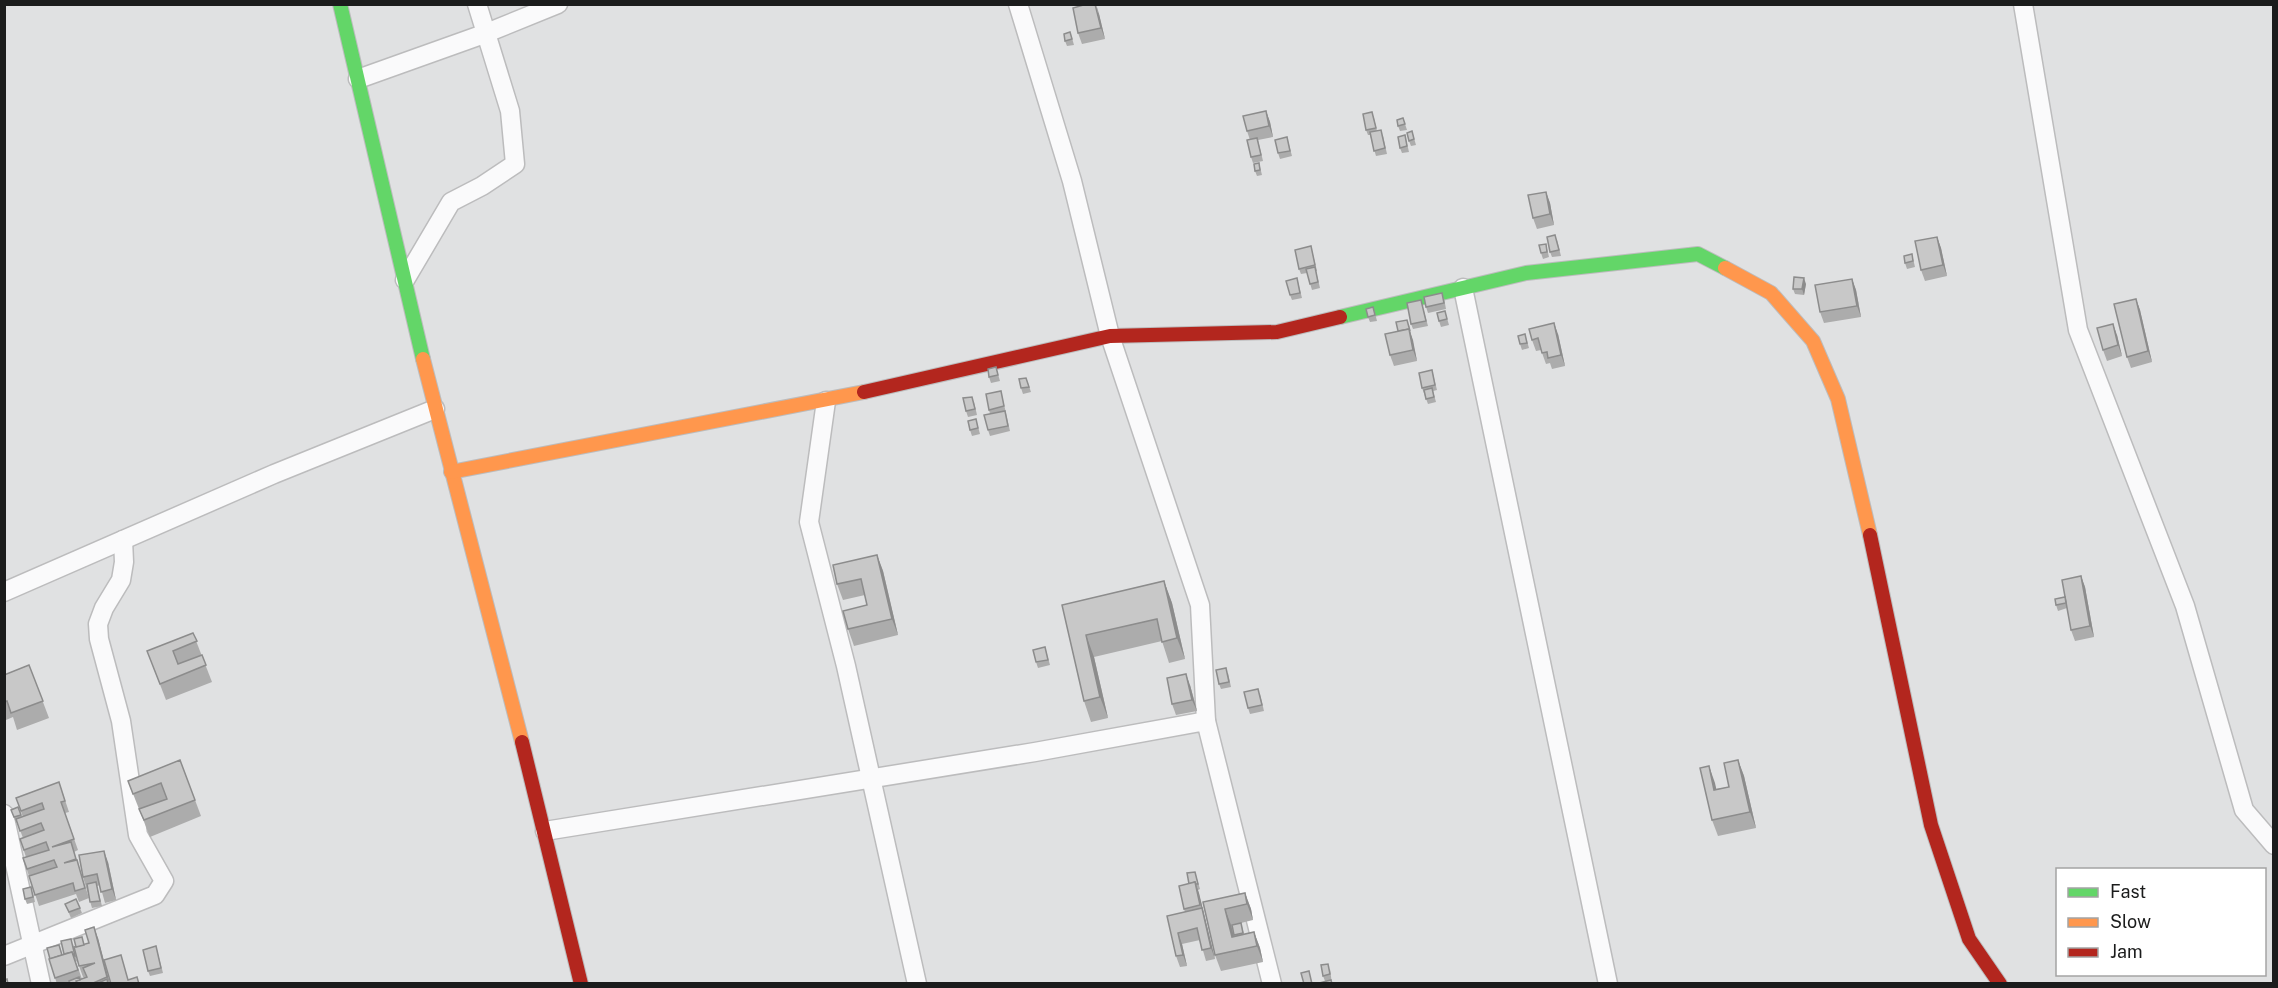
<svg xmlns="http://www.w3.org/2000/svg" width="2278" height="988" viewBox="0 0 2278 988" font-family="'Public Sans',sans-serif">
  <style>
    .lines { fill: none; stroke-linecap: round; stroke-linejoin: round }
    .street-casing { stroke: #bcbcbd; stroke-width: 21 }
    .fast-casing { stroke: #bcbcbd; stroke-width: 16 }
    .slow-casing { stroke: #bcbcbd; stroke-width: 16 }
    .jam-casing { stroke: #bcbcbd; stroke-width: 16 }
    .street { stroke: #fafafb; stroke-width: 18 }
    .fast { stroke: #63d668; stroke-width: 14 }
    .slow { stroke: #ff974d; stroke-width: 14 }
    .jam { stroke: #b3261e; stroke-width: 14 }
    .wall { fill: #acacac }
    .shaded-wall { fill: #8c8c8c }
    .building { fill: #c8c8c8; stroke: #8c8c8c; stroke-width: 1.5 }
  </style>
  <rect width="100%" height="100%" fill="#e0e1e2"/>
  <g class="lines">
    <defs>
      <g id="street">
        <polyline points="1018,4 1072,181 1110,336 1200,605 1206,721"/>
        <polyline points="2023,4 2078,330 2185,606 2244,810 2274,845"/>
        <polyline points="358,79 484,34 558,4"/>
        <polyline points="405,280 451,202 482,186 515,164 510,111 477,4"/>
        <polyline points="1463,288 1608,984"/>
        <polyline points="826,401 809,522 846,666 917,984"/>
        <polyline points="4,592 274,474 435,409"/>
        <polyline points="4,814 41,984"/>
        <polyline points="545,831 1035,752 1206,721 1272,984"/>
        <polyline points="4,956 155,895 164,881 138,835 121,721 99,639 98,624 104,608 121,580 124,562 123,540"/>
      </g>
      <g id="fast">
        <polyline points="340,4 423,359"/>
        <polyline points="1340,317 1526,273 1698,254 1725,268"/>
      </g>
      <g id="slow">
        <polyline points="1725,268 1771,293 1813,341 1838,399 1870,535"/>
        <polyline points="423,359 522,742"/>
        <polyline points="451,472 864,392"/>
      </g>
      <g id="jam">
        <polyline points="864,392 1110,336 1277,332 1340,317"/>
        <polyline points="1870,535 1931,825 1969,939 2000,984"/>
        <polyline points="522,742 581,984"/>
      </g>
    </defs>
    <use href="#street" class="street-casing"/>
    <use href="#fast" class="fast-casing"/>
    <use href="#slow" class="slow-casing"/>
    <use href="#jam" class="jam-casing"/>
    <use href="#street" class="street"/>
    <use href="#fast" class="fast"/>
    <use href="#slow" class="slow"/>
    <use href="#jam" class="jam"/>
  </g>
  <g class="wall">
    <polygon points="1099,14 1105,39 1082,44 1078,33"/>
    <polygon points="1072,38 1074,45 1067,46 1065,41"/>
    <polygon points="1266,111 1270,122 1273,137 1258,140 1263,161 1253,163 1251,157 1250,140 1247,131"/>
    <polygon points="1374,118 1377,131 1383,136 1387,154 1376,156 1370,135 1368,135 1366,130"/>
    <polygon points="1405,124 1407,130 1400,131 1398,126"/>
    <polygon points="1412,131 1416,145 1411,146 1409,141"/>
    <polygon points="1405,135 1409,152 1402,153 1400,148"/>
    <polygon points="1287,137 1292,156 1280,159 1278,153"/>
    <polygon points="1259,163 1262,175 1257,176 1255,171"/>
    <polygon points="1546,192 1550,203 1554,225 1537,229 1533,218"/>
    <polygon points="1937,237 1941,248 1947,276 1925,281 1921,270"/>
    <polygon points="1557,240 1561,256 1552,257 1550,252"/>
    <polygon points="1546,244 1549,257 1543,259 1541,253"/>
    <polygon points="1311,246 1317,271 1316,271 1320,288 1312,290 1307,273 1301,274 1299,269"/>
    <polygon points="1912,254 1915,267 1907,269 1905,263"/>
    <polygon points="1297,278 1302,298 1292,300 1290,295"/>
    <polygon points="1852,279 1856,290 1861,317 1824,323 1820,312"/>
    <polygon points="1806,284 1804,295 1795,294 1793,289"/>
    <polygon points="1444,298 1446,309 1428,313 1426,307"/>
    <polygon points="2136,299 2140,310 2152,362 2131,368 2127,357"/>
    <polygon points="1421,300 1428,326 1413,329 1411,324"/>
    <polygon points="1445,311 1449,325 1441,327 1439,321"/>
    <polygon points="1375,313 1377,321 1370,322 1368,317"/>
    <polygon points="1409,325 1417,361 1394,366 1390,355 1398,331"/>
    <polygon points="1525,334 1529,348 1522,350 1520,344"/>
    <polygon points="1558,334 1565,366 1552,369 1550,363 1546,364 1541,350 1536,351 1532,340"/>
    <polygon points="2117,335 2122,356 2107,361 2103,350"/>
    <polygon points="996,367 1000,381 991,383 989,377"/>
    <polygon points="1432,370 1437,390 1433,391 1436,402 1428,404 1422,388"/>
    <polygon points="1028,383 1031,392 1023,394 1021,388"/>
    <polygon points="1001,391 1010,431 990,436 988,430 990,414 989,410"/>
    <polygon points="974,402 977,415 968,417 966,411"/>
    <polygon points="976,419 980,434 972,436 970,430"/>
    <polygon points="877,555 883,571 898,635 854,646 848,629 867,605 865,595 843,600 837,584"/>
    <polygon points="2081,576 2085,587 2094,637 2075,641 2071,630 2067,608 2058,611 2056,605 2065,597"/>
    <polygon points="1164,581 1172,603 1185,659 1169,663 1162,641 1094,657 1108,718 1091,722 1084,701 1062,605"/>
    <polygon points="193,633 212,682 166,700 147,651"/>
    <polygon points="1045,647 1050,665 1038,668 1036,662"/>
    <polygon points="29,665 49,718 17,730 13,717 6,720 4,715 4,675"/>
    <polygon points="1228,673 1231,687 1221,689 1219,684"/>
    <polygon points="1190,685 1197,711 1176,715 1172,704"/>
    <polygon points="1260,694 1264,711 1250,714 1248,708"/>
    <polygon points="180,760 201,816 150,837 128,781"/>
    <polygon points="1738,760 1744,776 1756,828 1718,836 1712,820 1709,766 1716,789 1729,787"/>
    <polygon points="59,782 69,812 65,813 78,850 74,852 89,898 79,902 76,894 39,906 23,858 26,857 20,839 23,838 17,822 16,823 11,810 18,807 22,817 23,817 16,798"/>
    <polygon points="108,862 116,900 105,903 100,885 97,886 102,906 92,908 83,877"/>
    <polygon points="1195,872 1200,889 1198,890 1215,959 1206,961 1200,940 1182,944 1187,966 1180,967 1176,956 1167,916 1185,912 1184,909 1189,884"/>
    <polygon points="33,893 35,902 27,904 25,899"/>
    <polygon points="1245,893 1251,909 1253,920 1241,923 1244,934 1254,932 1260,948 1263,962 1221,971 1215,955 1203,902"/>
    <polygon points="76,899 82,913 71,918 65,904"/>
    <polygon points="98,938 110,984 57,984 49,959 64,954 73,944 77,961 76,962 82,979 86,977 83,977 79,966 84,945"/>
    <polygon points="156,946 163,973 150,976 148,971"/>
    <polygon points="1330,969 1332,984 1319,984 1325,981 1323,976"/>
  </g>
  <g class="shaded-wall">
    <polygon points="1096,4 1099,14 1105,39 1101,28"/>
    <polygon points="1266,111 1270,122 1273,137 1269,126"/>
    <polygon points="1546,192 1550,203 1554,225 1550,214"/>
    <polygon points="1937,237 1941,248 1947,276 1943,265"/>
    <polygon points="1804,278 1806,284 1804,295 1802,289"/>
    <polygon points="1852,279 1856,290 1861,317 1857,306"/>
    <polygon points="2136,299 2140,310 2152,362 2148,351"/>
    <polygon points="1554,323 1558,334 1565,366 1561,355"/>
    <polygon points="2113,324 2117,335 2122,356 2118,345"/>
    <polygon points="1409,329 1413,340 1417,361 1413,350"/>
    <polygon points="877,555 883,571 898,635 892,619"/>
    <polygon points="2081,576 2085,587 2094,637 2090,626"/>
    <polygon points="1164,581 1172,603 1185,659 1177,638"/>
    <polygon points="1086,635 1094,657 1108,718 1100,697"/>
    <polygon points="1186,674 1190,685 1197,711 1192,700"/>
    <polygon points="1738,760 1744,776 1756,828 1750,812"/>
    <polygon points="1709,766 1715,783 1720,806 1714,790"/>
    <polygon points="104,851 108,862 116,900 112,889"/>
    <polygon points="1195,882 1199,893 1215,959 1211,948"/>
    <polygon points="1245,893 1251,909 1253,920 1247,904"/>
    <polygon points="1225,909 1231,925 1238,953 1232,937"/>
    <polygon points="94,927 98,938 110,984 107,977"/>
    <polygon points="1254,932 1260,948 1263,962 1257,946"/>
    <polygon points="1178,933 1182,944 1187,966 1183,955"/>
  </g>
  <g class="building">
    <polygon points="1087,4 1095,4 1101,28 1078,33 1073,8"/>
    <polygon points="1070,32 1072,39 1065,41 1064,34"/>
    <polygon points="1266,111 1269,126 1247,131 1243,116"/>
    <polygon points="1372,112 1376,128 1366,130 1363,114"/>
    <polygon points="1403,118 1405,124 1398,126 1397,120"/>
    <polygon points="1381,130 1385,148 1374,151 1370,132"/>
    <polygon points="1412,131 1414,139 1409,141 1407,133"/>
    <polygon points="1405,135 1407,146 1400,148 1398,137"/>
    <polygon points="1287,137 1290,151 1278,153 1275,140"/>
    <polygon points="1257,138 1261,155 1251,157 1247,140"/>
    <polygon points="1259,163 1260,170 1255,171 1254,164"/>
    <polygon points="1546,192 1550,214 1533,218 1528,195"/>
    <polygon points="1555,235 1559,250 1550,252 1547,237"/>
    <polygon points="1937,237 1943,265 1921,270 1915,241"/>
    <polygon points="1546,244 1547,252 1541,253 1539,245"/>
    <polygon points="1311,246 1315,265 1299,269 1295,250"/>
    <polygon points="1912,254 1913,261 1905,263 1904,256"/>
    <polygon points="1315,267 1318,282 1310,284 1306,269"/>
    <polygon points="1794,277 1804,278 1802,289 1793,289"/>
    <polygon points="1297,278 1300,293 1290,295 1286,281"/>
    <polygon points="1852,279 1857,306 1820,312 1815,285"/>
    <polygon points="1442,293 1444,303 1426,307 1424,297"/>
    <polygon points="2136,299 2148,351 2127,357 2114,304"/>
    <polygon points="1421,300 1426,321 1411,324 1407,303"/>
    <polygon points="1373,307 1375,315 1368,317 1366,309"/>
    <polygon points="1445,311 1447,319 1439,321 1437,313"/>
    <polygon points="1407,320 1410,331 1409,329 1398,331 1396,322"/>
    <polygon points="1554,323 1561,355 1548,358 1547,352 1542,353 1538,338 1532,340 1529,329"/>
    <polygon points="2113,324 2118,345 2103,350 2097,328"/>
    <polygon points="1409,329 1413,350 1390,355 1385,334"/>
    <polygon points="1525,334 1527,343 1520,344 1518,336"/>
    <polygon points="996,367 998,375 989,377 988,369"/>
    <polygon points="1432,370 1435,385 1422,388 1419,373"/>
    <polygon points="1026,378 1029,387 1021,388 1019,379"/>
    <polygon points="1432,388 1434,397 1426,399 1424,390"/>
    <polygon points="1001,391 1004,406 989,410 986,394"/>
    <polygon points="972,397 975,409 966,411 963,398"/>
    <polygon points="1005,411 1008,426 988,430 984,415"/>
    <polygon points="976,419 978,428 970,430 968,421"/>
    <polygon points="877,555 892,619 848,629 843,611 867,605 861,579 837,584 833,565"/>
    <polygon points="2081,576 2090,626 2071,630 2062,580"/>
    <polygon points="1164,581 1177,638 1162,642 1157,619 1086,635 1100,697 1084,701 1062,605"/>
    <polygon points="2065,597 2066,603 2056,605 2055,599"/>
    <polygon points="193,633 197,641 173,651 178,664 202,655 206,665 160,684 147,651"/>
    <polygon points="1045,647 1048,660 1036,662 1033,650"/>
    <polygon points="29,665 43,701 11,713 7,701 4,702 4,675"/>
    <polygon points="1226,668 1229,682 1219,684 1216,670"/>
    <polygon points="1186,674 1192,700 1172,704 1167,678"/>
    <polygon points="1258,689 1262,705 1248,708 1244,692"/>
    <polygon points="180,760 195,800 144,820 139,809 167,799 161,783 133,794 128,781"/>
    <polygon points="1738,760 1750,812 1712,820 1700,768 1709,766 1714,790 1729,787 1724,763"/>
    <polygon points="59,782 65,801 61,802 74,839 52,847 71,842 76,859 64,863 77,860 85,888 75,891 73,883 35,895 29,876 57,867 54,860 27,869 23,858 49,850 46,842 24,850 20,839 44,830 41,823 20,831 16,819 44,809 42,803 21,811 16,798"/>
    <polygon points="18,807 21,815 14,817 11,810"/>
    <polygon points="104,851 112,889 101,892 97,874 83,877 79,855"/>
    <polygon points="1195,872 1198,884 1196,884 1195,882 1189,884 1187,873"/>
    <polygon points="96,882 100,901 90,902 87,884"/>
    <polygon points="1195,882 1200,905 1184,909 1179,886"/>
    <polygon points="31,887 33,897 25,899 23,889"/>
    <polygon points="1245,893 1247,904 1225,909 1232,937 1254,932 1257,946 1215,955 1203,902"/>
    <polygon points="76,899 80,908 69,912 65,904"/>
    <polygon points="1202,908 1211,948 1202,950 1197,928 1178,933 1183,955 1176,956 1167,916"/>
    <polygon points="1241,923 1243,933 1234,935 1232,925"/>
    <polygon points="94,927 107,977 91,984 77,984 76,981 87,977 83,968 95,963 79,966 74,947 89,943 85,930"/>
    <polygon points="82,937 84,945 76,947 74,939"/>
    <polygon points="71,939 75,956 74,956 72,952 64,954 61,941"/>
    <polygon points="59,945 62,955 50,959 47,948"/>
    <polygon points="156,946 161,968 148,971 143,950"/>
    <polygon points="72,952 78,970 55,978 49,959"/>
    <polygon points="121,955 128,980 137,977 139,984 111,984 104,960"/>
    <polygon points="1328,964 1330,974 1323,976 1321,965"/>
    <polygon points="1309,971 1312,984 1304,984 1301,973"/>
    <polygon points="79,977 80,980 76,981 77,984 70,984 69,981"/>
    <polygon points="7,979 8,984 4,984 4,980"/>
    <polygon points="107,979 108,984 96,984"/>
    <polygon points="1331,980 1332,984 1319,984 1319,983"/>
  </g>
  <rect width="2278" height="988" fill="none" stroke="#1b1c1c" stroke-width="12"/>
  <rect x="2056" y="868" width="210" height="108" fill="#ffffff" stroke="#a4a4a4" stroke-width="1.5"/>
  <rect x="2068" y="888" width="30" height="9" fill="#63d668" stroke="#a4a4a4" stroke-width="1.5"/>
  <text x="2110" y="898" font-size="18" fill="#1b1c1c">Fast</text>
  <rect x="2068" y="918" width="30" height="9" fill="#ff974d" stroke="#a4a4a4" stroke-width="1.5"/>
  <text x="2110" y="928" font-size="18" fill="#1b1c1c">Slow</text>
  <rect x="2068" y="948" width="30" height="9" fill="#b3261e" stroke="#a4a4a4" stroke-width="1.5"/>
  <text x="2110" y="958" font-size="18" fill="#1b1c1c">Jam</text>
</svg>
